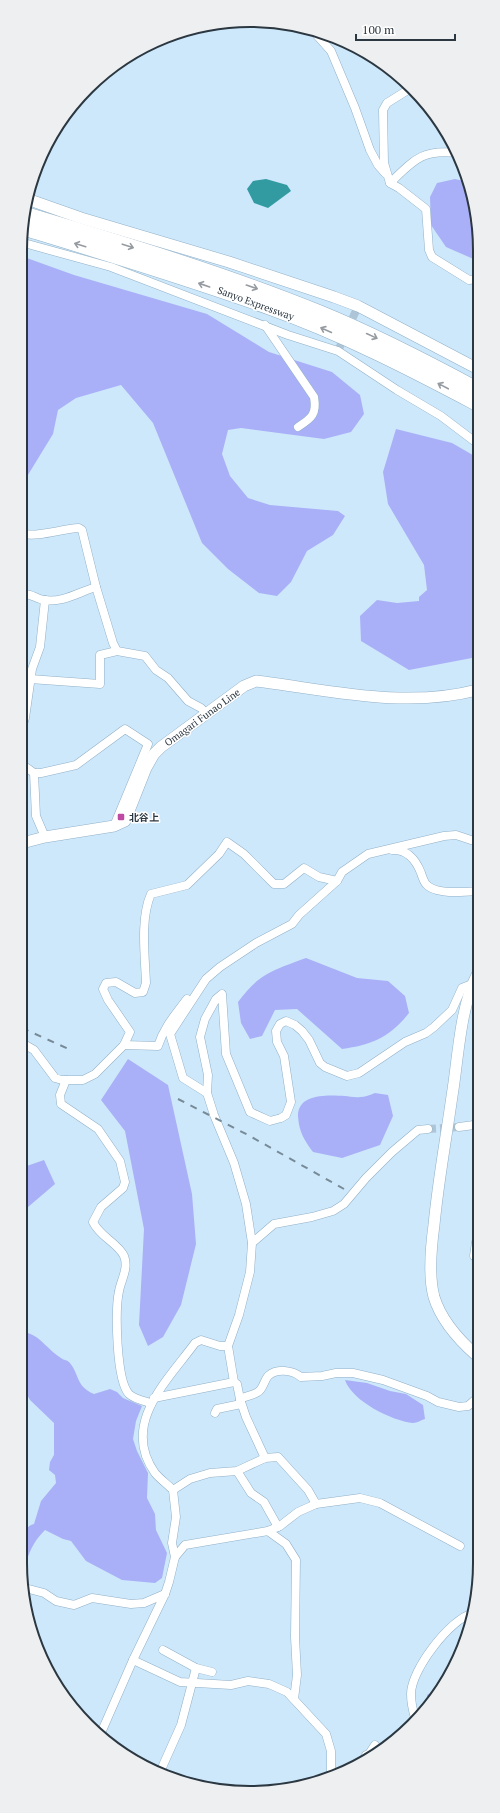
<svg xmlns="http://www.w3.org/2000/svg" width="500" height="1813" viewBox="0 0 500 1813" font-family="'PT Serif','Noto Sans JP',serif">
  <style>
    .green { fill: #a9b0f8 }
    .water { fill: #319ba1 }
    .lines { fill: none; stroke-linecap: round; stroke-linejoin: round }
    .street-tunnel { stroke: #adc5d6; stroke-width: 8; stroke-dasharray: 8 4; stroke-linecap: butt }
    .street-casing { stroke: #91b0c7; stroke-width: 9 }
    .secondary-casing { stroke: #91b0c7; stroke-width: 12 }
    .highway-casing { stroke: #91b0c7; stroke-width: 16 }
    .street { stroke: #fff; stroke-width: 8 }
    .secondary { stroke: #fff; stroke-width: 11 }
    .highway { stroke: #fff; stroke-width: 15 }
    .rail { stroke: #778a98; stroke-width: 2; stroke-dasharray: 7 7; stroke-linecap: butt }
    .oneway { stroke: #959ba0 }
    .poi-dot { fill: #be4aa3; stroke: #fff; stroke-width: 1.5 }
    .labels { text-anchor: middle; stroke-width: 3; stroke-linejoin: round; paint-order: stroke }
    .street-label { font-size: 10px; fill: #2b3741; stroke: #fff }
    .poi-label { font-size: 10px; font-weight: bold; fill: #2b3741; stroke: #fff; text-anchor: start }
    .rim { fill: none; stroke: #2b3741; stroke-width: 2 }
  </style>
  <rect width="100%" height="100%" fill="#cee8fb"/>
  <g class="green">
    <polygon points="455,179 468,182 478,220 478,261 446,247 431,225 430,197 437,183"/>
    <polygon points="24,257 74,275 207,314 269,352 332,372 360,395 364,414 351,432 324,439 241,428 228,430 222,454 230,476 248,498 270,505 338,511 345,516 333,535 307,551 291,582 277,596 259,593 228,569 202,543 153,423 121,385 76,398 58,410 53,434 23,483"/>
    <polygon points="396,429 452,443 478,458 477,657 409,670 361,641 360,616 377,600 397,603 419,601 419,597 427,590 424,565 388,504 383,472"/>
    <path d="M 306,958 L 357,978 L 388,981 L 405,996 L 409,1013 C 390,1037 372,1045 342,1049 L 297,1009 L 275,1010 L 262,1036 L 250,1039 L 241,1023 L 238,1002 C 259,973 274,970 306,958 Z"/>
    <polygon points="128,1059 168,1085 192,1194 196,1244 181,1305 163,1337 148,1346 139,1325 144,1229 125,1131 101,1100"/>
    <path d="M 375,1093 L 388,1095 L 393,1116 L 380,1145 L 342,1158 L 313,1152 C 304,1140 299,1132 298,1116 C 298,1093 328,1095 345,1096 C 349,1096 355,1098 360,1097 C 365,1097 370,1095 375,1093 Z"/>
    <polygon points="44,1160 55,1184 21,1213 21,1168"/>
    <path d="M 28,1333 C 41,1337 49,1351 61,1358 C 63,1360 67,1360 69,1362 C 80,1374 75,1386 94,1394 L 110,1389 L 117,1392 L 123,1398 L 142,1406 L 136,1421 L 133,1439 L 137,1451 L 148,1473 L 147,1498 L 155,1514 L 156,1530 L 167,1553 L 162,1578 L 155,1583 L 122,1580 L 86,1561 L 71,1541 L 63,1539 L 45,1530 C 35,1540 31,1548 26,1562 C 23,1568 28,1575 23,1580 C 20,1564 13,1530 34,1524 L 41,1501 L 56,1483 L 55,1475 L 49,1470 L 50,1462 L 54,1455 L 54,1423 L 30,1400 L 21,1384 L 21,1340 Z"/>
    <path d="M 345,1380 L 367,1383 L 390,1391 L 406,1394 L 423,1405 L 425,1419 C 421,1420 417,1423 413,1423 C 392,1421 352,1401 345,1380 Z"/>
    <polygon points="445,1683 441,1691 427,1705 427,1695"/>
  </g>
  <polygon class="water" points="266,179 287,185 291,191 268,208 254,203 247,189 253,181"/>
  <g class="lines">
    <g class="street-tunnel">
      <polyline points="338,351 358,306"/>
      <polyline points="428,1129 459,1127"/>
    </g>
    <defs>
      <g id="street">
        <polyline points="314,32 331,51 355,108 370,150 378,165 385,173"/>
        <polyline points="411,88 387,103 383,110 384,163 390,183 399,188 426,209 429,250 432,257 469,280 478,279"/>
        <path d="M 390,183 C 414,160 422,149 457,153"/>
        <polyline points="24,243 111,267 288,335 338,351 397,390 441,416 478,444"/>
        <path d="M 265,325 L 314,397 C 317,414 312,418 298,427"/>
        <path d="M 23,534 C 41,537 60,529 79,528 L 82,530 L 96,587 L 113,643 L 117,651 L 145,656 L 156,670 L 168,678 L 188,701 L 201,708 L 206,713"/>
        <path d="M 23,594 C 31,593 36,599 44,600 C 63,603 79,592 96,587"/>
        <polyline points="30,679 100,684 100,655 117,651"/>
        <polyline points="23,724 25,718 32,669 40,647 45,600"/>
        <polyline points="23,765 34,773 41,773 76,765 125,729 148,744 114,826"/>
        <polyline points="34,773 36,816 45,837"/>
        <path d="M 392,850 C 408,849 416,860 421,873 C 422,876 424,882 426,884 C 435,895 465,892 477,891"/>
        <path d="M 22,1043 L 34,1050 L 55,1078 L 62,1080 L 83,1080 L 95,1074 L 124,1045 L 130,1032 L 108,1000 L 103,989 L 106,983 L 116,982 L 135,993 L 143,992 L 146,983 C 145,956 140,918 151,894 L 187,885 L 219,854 L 227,842 L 244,854 L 274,884 L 284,884 L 304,868 L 319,877 L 337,881"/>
        <path d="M 124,1045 L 158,1046 C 164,1027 175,1015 187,999"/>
        <path d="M 66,1080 L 60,1095 L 61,1104 L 98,1129 L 120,1161 L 125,1182 L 123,1188 L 101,1207 L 93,1222 C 100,1237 118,1243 124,1256 C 129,1268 121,1280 119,1291 C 115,1310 116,1380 129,1394 C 134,1399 144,1401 151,1403"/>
        <polyline points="207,1093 183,1078 170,1034 206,979 220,967 256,943 292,924 299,915 337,881 342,872 368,854 444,836 456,835 477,842"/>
        <polyline points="459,1127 474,1125 476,1122"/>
        <polyline points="252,1243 274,1224 312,1217 333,1211 344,1204 366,1178 392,1152 418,1130 428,1129"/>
        <polyline points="476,1258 474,1256 476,1242"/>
        <polyline points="154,1398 234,1382"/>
        <path d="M 240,1399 C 245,1396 252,1396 258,1392 C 263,1389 264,1381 268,1376 C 277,1368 292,1370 301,1377 L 322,1376 L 336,1373 L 353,1373 L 383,1380 L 427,1396 L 438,1402 L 459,1407 L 468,1406 L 476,1399"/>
        <polyline points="215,1413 217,1409 241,1404"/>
        <polyline points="265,1458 246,1417 240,1399 237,1384 234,1382 228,1346 239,1315 250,1272 252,1243 246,1204 234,1163 214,1115 207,1093 208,1075 200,1037 205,1019 216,999 222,994 226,1054 250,1112 270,1121 281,1118 286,1115 291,1102 284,1056 277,1042 276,1031 280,1024 286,1021 295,1025 302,1031 309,1040 320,1063 325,1067 347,1076 359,1073 405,1042 426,1033 434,1027 452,1010 462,988 472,984"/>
        <polyline points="237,1471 251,1493 264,1502 278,1527"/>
        <polyline points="173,1490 190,1479 210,1473 237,1471 265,1458 278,1457 308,1490 316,1504"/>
        <polyline points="268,1531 286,1544 296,1560 295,1637 297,1675 294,1699"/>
        <polyline points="175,1557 185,1545 268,1531 280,1526 298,1512 316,1504 360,1498 380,1503 460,1546"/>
        <polyline points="25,1588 44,1593 56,1601 74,1605 92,1598 131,1604 144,1603 165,1594"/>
        <polyline points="163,1650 196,1668 212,1672"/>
        <polyline points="133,1660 180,1682 231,1685 248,1681 269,1684 287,1692 326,1734 331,1751 331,1775"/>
        <path d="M 415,1718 C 413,1711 411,1702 411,1694 C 411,1670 450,1619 473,1613"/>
        <path d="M 101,1733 L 133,1660 L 165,1594 L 169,1582 L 175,1557 L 172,1543 L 176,1517 L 173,1490 C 167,1484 160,1479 155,1473 C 120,1424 168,1380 195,1343 L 201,1340 L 220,1346 L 228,1346"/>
        <polyline points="364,1759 366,1755 369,1754 375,1745"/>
        <polyline points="160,1772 181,1725 196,1668"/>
      </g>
      <g id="secondary">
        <polyline points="27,199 81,218 229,262 334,297 358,306 478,369"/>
        <path d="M 22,843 L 45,837 L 114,826 L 125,821 L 146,768 L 154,754 L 161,747 L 244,686 L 256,681 C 329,690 405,709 477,690"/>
        <path d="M 476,1355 C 459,1340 441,1320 434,1297 C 428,1275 431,1247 434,1225 C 438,1182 446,1139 452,1096 C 458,1060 460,1007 477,975"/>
      </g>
      <g id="highway">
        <path d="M 24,214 C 124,244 224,274 320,313 C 374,335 426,362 478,390"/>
        <path d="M 24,228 C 106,253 189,278 269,307 C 342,333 410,368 478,404"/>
      </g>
    </defs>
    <use href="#street" class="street-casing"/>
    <use href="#secondary" class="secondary-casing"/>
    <use href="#highway" class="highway-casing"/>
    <use href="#street" class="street"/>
    <use href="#secondary" class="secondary"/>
    <use href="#highway" class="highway"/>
    <g class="rail">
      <polyline points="22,1028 73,1051"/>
      <polyline points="178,1099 248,1135 344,1189"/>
    </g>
  </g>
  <defs><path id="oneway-shaft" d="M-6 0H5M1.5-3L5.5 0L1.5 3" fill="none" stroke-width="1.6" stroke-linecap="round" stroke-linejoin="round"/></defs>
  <g class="oneway">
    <use href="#oneway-shaft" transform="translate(80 245) rotate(-163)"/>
    <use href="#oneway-shaft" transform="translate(128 246) rotate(18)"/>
    <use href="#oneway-shaft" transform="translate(204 285) rotate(-161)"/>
    <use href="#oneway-shaft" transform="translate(252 287) rotate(19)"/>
    <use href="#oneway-shaft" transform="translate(326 330) rotate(-156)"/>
    <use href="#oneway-shaft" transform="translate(372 336) rotate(25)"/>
    <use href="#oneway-shaft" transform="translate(443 386) rotate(-152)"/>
  </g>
  <rect class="poi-dot" x="117" y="813" width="8" height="8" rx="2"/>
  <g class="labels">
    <g class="street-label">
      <text transform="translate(256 303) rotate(20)" y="4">Sanyo Expressway</text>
      <text transform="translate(202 717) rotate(-36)" y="4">Omagari Funao Line</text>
    </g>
    <g class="poi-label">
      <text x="129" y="821">北谷上</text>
    </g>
  </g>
  <path d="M0 0H500V1813H0ZM250 27H250A223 223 0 0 1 473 250V1563A223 223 0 0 1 250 1786H250A223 223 0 0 1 27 1563V250A223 223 0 0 1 250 27Z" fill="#eeeff0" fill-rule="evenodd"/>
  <path class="rim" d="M250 27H250A223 223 0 0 1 473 250V1563A223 223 0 0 1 250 1786H250A223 223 0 0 1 27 1563V250A223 223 0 0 1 250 27Z"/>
  <path d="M356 34v6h99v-6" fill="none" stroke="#2b3741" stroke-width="2"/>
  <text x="362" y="34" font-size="12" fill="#2b3741" stroke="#ffffff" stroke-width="3" paint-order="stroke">100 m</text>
</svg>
